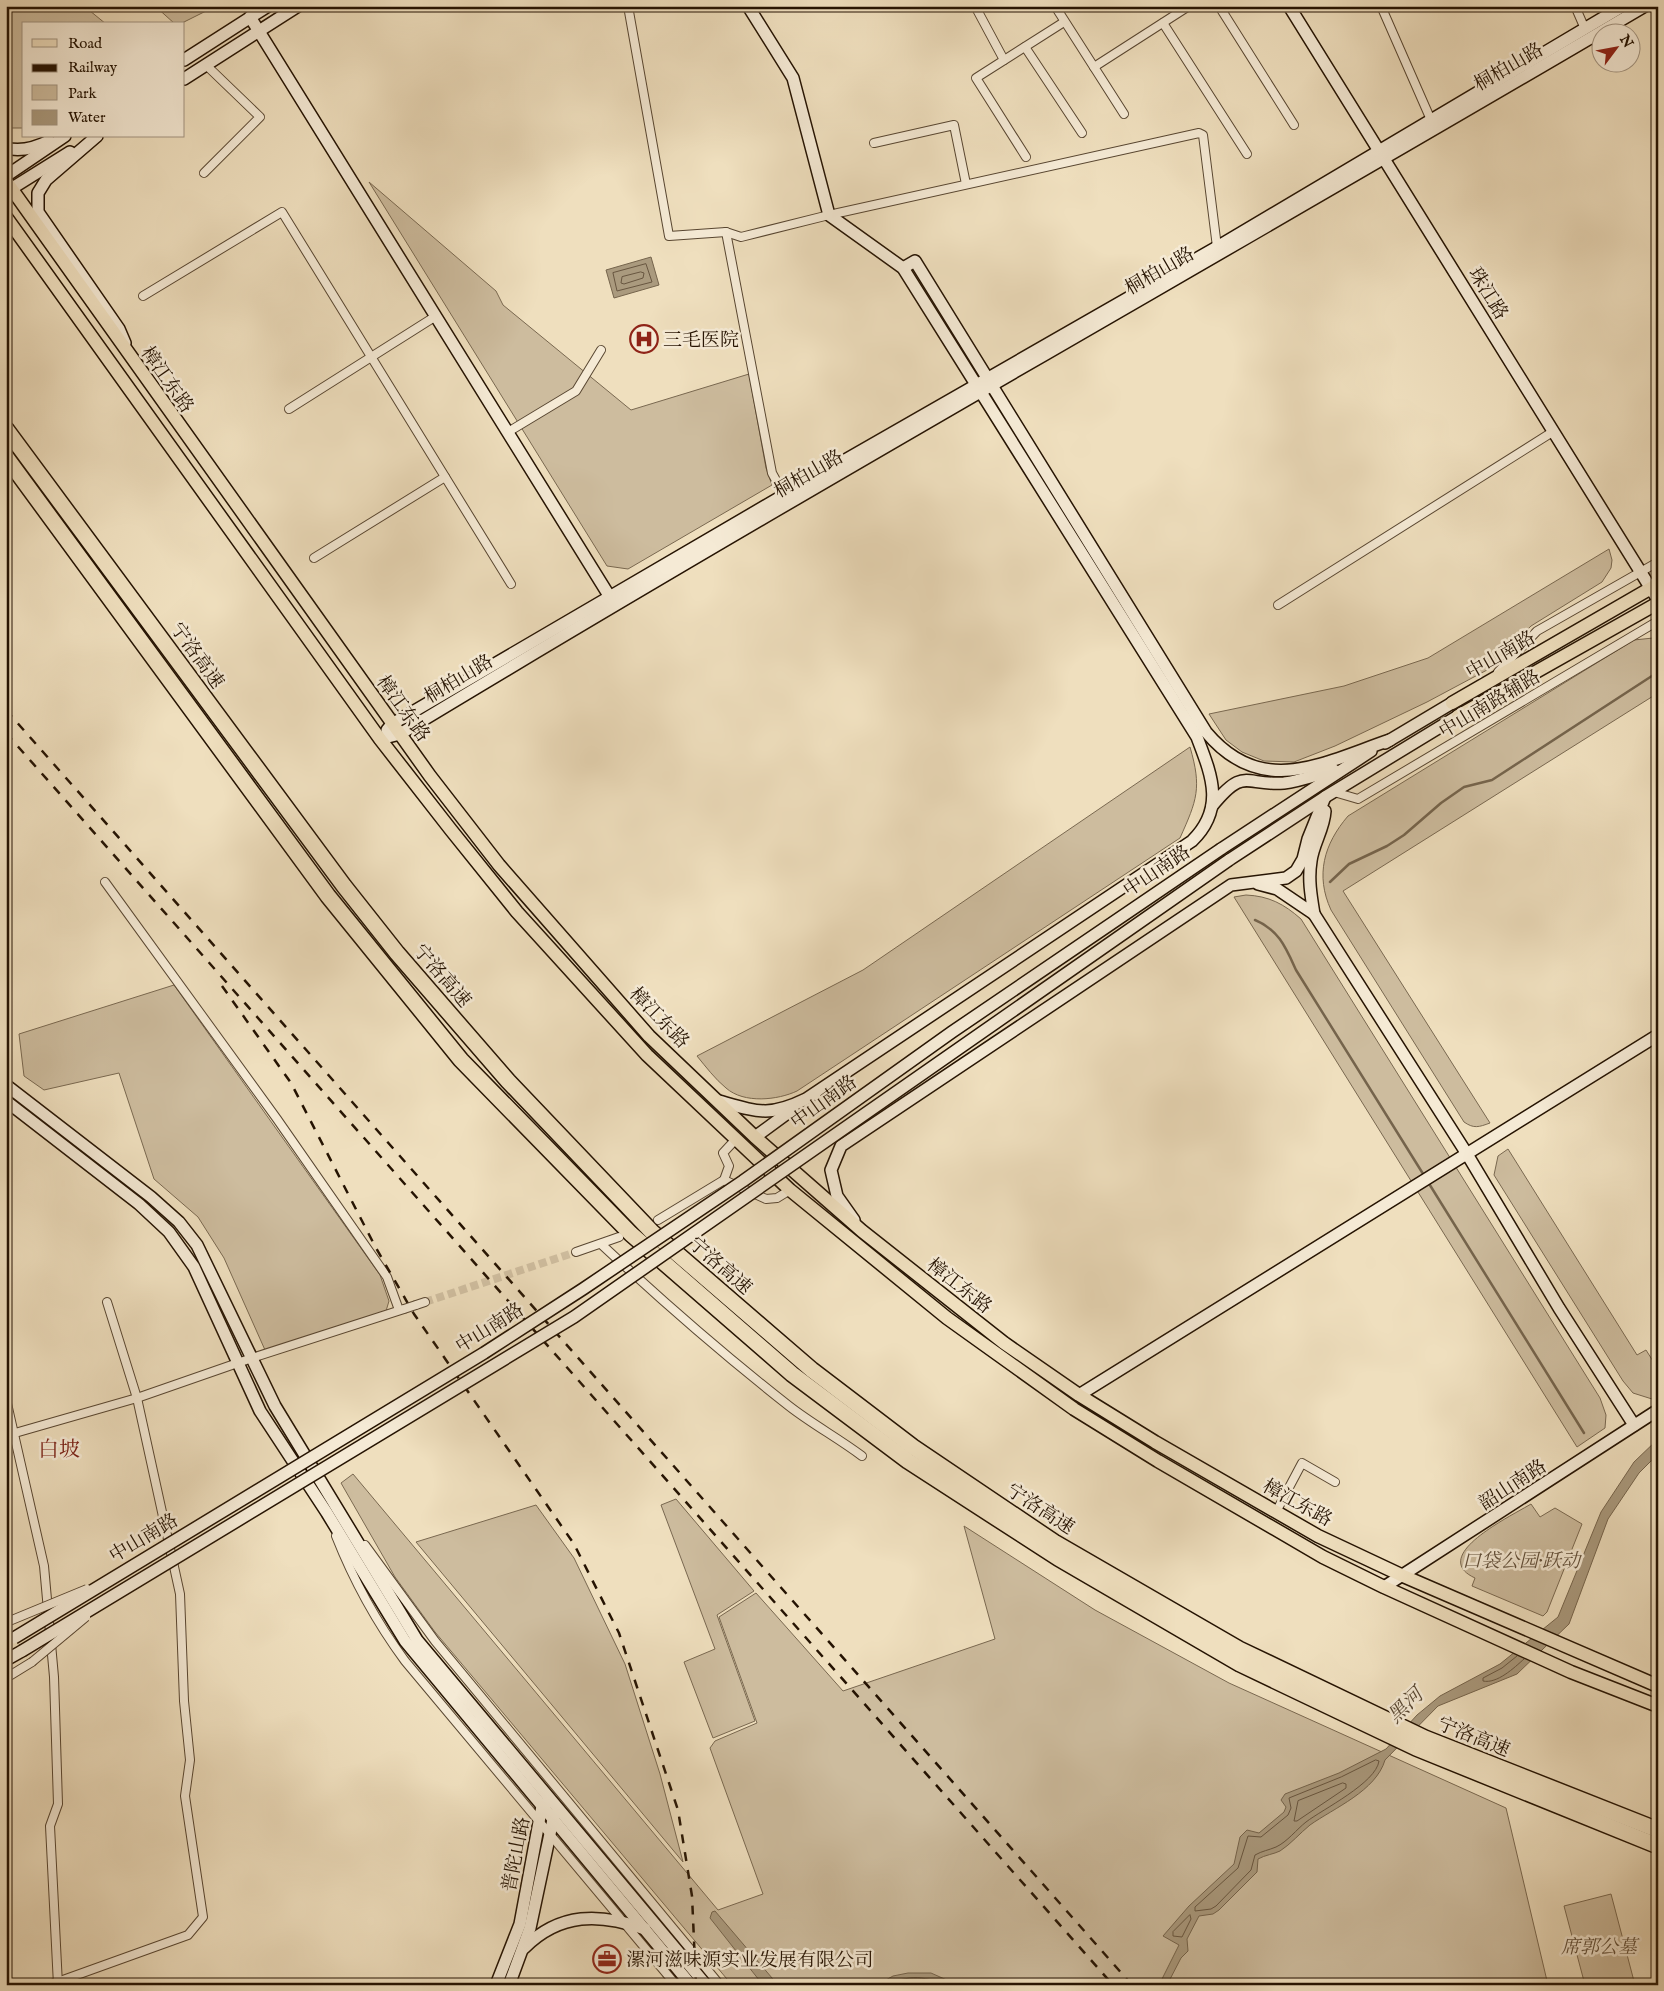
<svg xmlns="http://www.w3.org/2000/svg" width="1664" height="1991" viewBox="0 0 1664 1991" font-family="'IM FELL English','Noto Serif SC',serif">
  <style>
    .green { fill: #cdbc9e; stroke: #796850 }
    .water { fill: #aa9a7e; stroke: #75644c }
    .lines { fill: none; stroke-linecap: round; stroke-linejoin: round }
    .shore { stroke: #685640; stroke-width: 1 }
    .stream { stroke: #75644c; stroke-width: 2.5 }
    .street-tunnel { stroke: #d1c0a2; stroke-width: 8; stroke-dasharray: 8 4; stroke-linecap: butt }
    .street-casing { stroke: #584631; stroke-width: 10 }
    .secondary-casing { stroke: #251302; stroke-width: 14 }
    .primary-casing { stroke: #251302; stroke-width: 15 }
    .highway-casing { stroke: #251302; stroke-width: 18 }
    .street { stroke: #f5ead5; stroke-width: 8 }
    .secondary { stroke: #f5ead5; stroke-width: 11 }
    .primary { stroke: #efdfbe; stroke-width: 12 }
    .highway { stroke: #efdfbe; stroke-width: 15 }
    .rail { stroke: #251302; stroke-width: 2.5; stroke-dasharray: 9 9; stroke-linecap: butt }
    .street-bridge-casing { stroke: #584631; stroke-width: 10; stroke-linecap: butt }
    .secondary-bridge-casing { stroke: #251302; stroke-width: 14; stroke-linecap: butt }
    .street-bridge { stroke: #f5ead5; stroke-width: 8 }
    .secondary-bridge { stroke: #f5ead5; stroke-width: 11 }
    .labels { text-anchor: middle; stroke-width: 5; stroke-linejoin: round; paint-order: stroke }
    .street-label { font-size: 19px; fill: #251302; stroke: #f5ead5 }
    .poi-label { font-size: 19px; fill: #251302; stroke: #f5ead5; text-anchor: start }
    .park-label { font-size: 19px; font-style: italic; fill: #604e39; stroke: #f5ead5 }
    .water-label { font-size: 20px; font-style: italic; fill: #5a4934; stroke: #f5ead5 }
    .quarter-label { font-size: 21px; fill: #7a1f14; stroke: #f5ead5 }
  </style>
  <rect width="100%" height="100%" fill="#efdfbe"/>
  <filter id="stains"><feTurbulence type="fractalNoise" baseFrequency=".004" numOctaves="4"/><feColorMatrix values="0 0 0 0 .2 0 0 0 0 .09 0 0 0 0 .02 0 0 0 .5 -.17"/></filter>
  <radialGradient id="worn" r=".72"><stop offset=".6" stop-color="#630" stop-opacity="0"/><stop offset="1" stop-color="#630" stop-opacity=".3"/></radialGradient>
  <g class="green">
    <polygon points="6,6 84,6 106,24 24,24 24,128 6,128"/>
    <polygon points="155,6 201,6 206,11 180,24 175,24"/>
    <polygon points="369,182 496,291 503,305 631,410 749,374 766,468 772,485 628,569 607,566"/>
    <polygon points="1609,549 1612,560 1611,568 1602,582 1531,626 1487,670 1427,702 1335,746 1294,762 1264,761 1242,752 1226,740 1209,714 1344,686 1428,658"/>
    <path d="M 1653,638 L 1658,640 L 1658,693 L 1343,891 L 1490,1123 C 1479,1127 1474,1129 1464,1122 L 1331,910 C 1315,875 1324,844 1348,816 L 1634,640 Z"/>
    <path d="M 1190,747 C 1202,788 1197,800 1180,838 L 797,1091 C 778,1100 744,1104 726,1088 C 715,1079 706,1067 697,1056 L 863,970 Z"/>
    <path d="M 1246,895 C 1269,896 1284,904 1301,919 L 1600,1398 L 1606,1415 L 1605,1428 L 1577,1447 L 1234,897 Z"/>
    <polygon points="174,985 380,1275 389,1301 386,1311 265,1350 224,1258 198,1217 154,1179 119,1073 44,1090 24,1076 19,1034"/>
    <polygon points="1508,1149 1637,1355 1646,1350 1658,1369 1658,1396 1652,1399 1633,1393 1623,1381 1494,1175 1498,1156"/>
    <polygon points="353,1474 718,1910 763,1894 710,1748 715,1741 757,1723 719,1617 756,1593 843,1691 995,1639 964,1526 1095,1610 1229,1683 1506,1808 1548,1985 732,1985 435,1632 395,1577 341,1483"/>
    <polygon points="676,1499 754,1591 717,1615 755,1721 713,1738 684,1662 715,1649 661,1505"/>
    <path d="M 1531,1504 L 1540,1517 L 1555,1508 L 1582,1524 L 1547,1612 L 1543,1616 L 1472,1586 L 1475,1578 C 1427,1556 1513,1515 1531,1504 Z"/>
    <polygon points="536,1505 574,1558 625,1664 660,1774 683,1862 416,1542"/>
    <polygon points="1611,1894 1635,1985 1585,1985 1564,1906"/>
  </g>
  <g class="water">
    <polygon points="651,257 659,285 614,298 606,270"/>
    <path d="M 1658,1439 L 1658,1458 L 1651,1461 L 1639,1473 L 1608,1519 L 1569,1624 L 1517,1674 L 1438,1706 L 1385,1760 C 1376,1791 1334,1808 1310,1825 C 1300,1833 1291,1844 1280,1851 C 1274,1854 1265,1855 1258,1859 L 1257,1872 L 1219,1910 L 1213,1914 L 1199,1916 L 1187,1939 L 1188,1951 L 1181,1958 L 1167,1985 L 1159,1985 L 1179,1945 L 1163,1936 L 1189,1906 L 1234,1864 L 1240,1837 L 1247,1830 L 1259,1833 L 1284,1812 L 1286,1807 L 1281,1800 L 1285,1794 L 1339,1773 L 1386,1749 L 1417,1715 L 1440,1696 L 1500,1664 L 1558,1617 L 1601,1512 L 1634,1462 Z"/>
    <polygon points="715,1911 778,1985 763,1985 710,1918 712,1912"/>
    <polygon points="908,1973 931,1973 958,1985 877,1985 893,1976"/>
  </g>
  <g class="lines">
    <g class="shore">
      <polygon points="646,264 652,282 617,291 613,273"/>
      <polygon points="641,272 644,273 643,278 624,284 621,283 622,277"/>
      <path d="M 1517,1656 L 1502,1668 L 1483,1678 L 1483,1681 C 1497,1684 1514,1668 1524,1659"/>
      <path d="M 1376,1760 L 1379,1761 C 1376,1783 1323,1809 1306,1822 C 1297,1829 1287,1842 1276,1847 C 1269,1850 1262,1851 1255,1855 L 1251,1870 L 1216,1906 L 1211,1909 L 1195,1911 L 1195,1907 L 1238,1868 L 1248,1836 L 1261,1837 L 1288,1815 L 1291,1808 L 1289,1798 L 1341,1777 Z"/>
      <polygon points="1343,1783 1346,1784 1346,1788 1297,1821 1294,1821 1298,1801"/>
      <polygon points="1190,1915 1191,1919 1182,1937 1173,1936 1173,1932"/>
      <path d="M 887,1985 C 907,1974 928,1977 948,1985"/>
    </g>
    <g class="stream">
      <polyline points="1330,882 1349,864 1387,846 1404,835 1441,803 1464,787 1492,780 1658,672"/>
      <path d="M 1255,920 C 1279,930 1286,948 1296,970 L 1425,1177"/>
      <polyline points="1428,1182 1584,1433"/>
    </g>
    <polyline class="street-tunnel" points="425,1302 576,1252"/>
    <defs>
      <g id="street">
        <polyline points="628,6 669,236 726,232 741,237 829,215 1199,133 1203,135 1217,247"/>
        <polyline points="975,6 1004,60"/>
        <polyline points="1055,6 1124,114"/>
        <polyline points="1219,6 1294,125"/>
        <polyline points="1381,6 1431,120"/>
        <polyline points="1575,6 1585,29"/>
        <polyline points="1163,23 1247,154"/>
        <polyline points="1025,47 1082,133"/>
        <polyline points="1094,67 1189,6"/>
        <polyline points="874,143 954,125 966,184"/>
        <polyline points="1026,157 976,78 1064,22"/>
        <polyline points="204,173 260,117 206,65"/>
        <polyline points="726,232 772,473 784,495"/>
        <polyline points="143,296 282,212 511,584"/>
        <polyline points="289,409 436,316"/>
        <polyline points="508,432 576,391 601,350"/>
        <polyline points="314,558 445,477"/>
        <polyline points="1278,605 1554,431"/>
        <polyline points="1498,672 1537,631 1658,562"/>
        <polyline points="1334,792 1358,799 1658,621"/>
        <polyline points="105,882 277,1119 387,1277 399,1310"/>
        <polyline points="736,1139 723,1153 729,1166 724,1180 766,1199 777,1198 790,1190"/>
        <polyline points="658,1220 724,1180"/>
        <path d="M 601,1244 C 662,1301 724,1355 789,1406 C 812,1424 838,1438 862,1456"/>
        <polyline points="576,1252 619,1237"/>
        <polyline points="416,1305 425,1302"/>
        <polyline points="1658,1354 1658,1355"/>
        <polyline points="6,1399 44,1566 54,1677 58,1804 50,1826 58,1985"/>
        <polyline points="15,1433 137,1398 252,1358 404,1309"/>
        <polyline points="1276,1512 1302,1463 1335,1482"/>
        <path d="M 336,1536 C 353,1579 377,1623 405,1661 L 676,1985"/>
        <polyline points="365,1545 435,1641 720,1985"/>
        <polyline points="6,1678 32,1662"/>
        <polyline points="49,1985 188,1935 203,1917 185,1796 190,1760 184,1701 180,1594 137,1398 107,1302"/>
      </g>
      <g id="secondary">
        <polyline points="1289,6 1658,600"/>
        <polyline points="250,17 613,602"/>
        <polyline points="184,60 268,6"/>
        <polyline points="184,79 298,6"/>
        <polyline points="97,136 46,180 38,193 38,212 119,329 125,343"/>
        <path d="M 6,148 C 21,152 35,148 49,141"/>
        <polyline points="6,176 65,136"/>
        <polyline points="6,192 70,152"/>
        <path d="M 903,268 L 915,261 L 1206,732 C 1262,799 1322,763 1390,740"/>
        <polyline points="387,730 392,724 784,495 1217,247 1623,6"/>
        <path d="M 380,739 L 400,734 C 811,485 1231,250 1645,6"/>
        <polyline points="1385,743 1452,703"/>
        <path d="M 1212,806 C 1245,766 1244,786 1284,783 C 1301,781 1318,774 1334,770"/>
        <polyline points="1221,849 1371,751"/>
        <polyline points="1229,860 1325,797 1458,716"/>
        <path d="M 1258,884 L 1277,889 L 1314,914 C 1311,896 1308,879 1311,861 C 1313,844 1324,829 1325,811"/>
        <polyline points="1314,914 1467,1154 1559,1308 1634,1425"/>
        <polyline points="6,1085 151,1197 179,1222 197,1245 275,1406 417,1640 706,1985"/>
        <polyline points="6,1101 139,1204 169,1232 194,1267 260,1411 327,1513 405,1641 691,1985"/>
        <path d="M 719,1101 C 758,1112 769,1117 806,1099 L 1192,841 C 1226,808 1211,774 1197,737 L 903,268 L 829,215 L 793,78 L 748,6"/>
        <polyline points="755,1137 793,1109"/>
        <polyline points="854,1220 837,1196 831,1170 841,1146 1231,885 1286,878 1296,871 1303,859 1308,839 1325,797"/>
        <polyline points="1079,1395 1658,1035"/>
        <polyline points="1384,1587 1658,1410"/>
        <polyline points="6,1660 22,1651"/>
        <path d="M 524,1948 C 560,1912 600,1913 645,1929"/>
        <polyline points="496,1985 520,1924 542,1806 546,1804"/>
        <polyline points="509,1985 530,1928 554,1815"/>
      </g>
      <g id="primary">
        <polyline points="6,181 430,776 499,865 649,1036 755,1137 862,1231 1004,1343 1079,1395 1155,1442 1318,1536 1401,1575 1658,1686"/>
        <polyline points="6,217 380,739 451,830 517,912 647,1055 790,1190 947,1318 1074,1409 1158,1461 1323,1557 1384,1587 1571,1672 1658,1706"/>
        <polyline points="1452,703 1658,584"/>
        <polyline points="1458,716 1658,603"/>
      </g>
      <g id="highway">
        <polyline points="6,429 344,886 397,953 508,1081 652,1232 812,1370 913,1447 1054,1542 1239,1649 1425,1738 1658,1830"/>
        <polyline points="6,457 328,896 461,1060 631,1234 792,1374 908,1461 1058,1558 1240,1664 1416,1748 1658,1846"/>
      </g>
    </defs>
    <use href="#street" class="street-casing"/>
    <use href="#secondary" class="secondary-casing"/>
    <use href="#primary" class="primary-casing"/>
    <use href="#highway" class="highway-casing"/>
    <use href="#street" class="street"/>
    <use href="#secondary" class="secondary"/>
    <use href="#primary" class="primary"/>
    <use href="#highway" class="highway"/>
    <g class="rail">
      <polyline points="6,710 1132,1985"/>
      <polyline points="6,733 1113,1985"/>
      <polyline points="222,986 291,1083 376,1248 414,1314 574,1544 619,1633 678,1810 692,1896 696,1985"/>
    </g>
    <defs>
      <g id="street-bridge">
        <polyline points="404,1309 416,1305"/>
        <polyline points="7,1622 87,1589"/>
        <polyline points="32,1662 86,1617"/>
      </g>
      <g id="secondary-bridge">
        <polyline points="14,1638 484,1353 583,1289 743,1181 952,1032 1221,849"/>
        <polyline points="22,1651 574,1317 1229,860"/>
      </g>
    </defs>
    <use href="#street-bridge" class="street-bridge-casing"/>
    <use href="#secondary-bridge" class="secondary-bridge-casing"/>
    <use href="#street-bridge" class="street-bridge"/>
    <use href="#secondary-bridge" class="secondary-bridge"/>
  </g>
  <defs>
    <symbol id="hospital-ring" viewBox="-11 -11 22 22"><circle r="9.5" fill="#f5ead5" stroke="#8f2418" stroke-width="1.5"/><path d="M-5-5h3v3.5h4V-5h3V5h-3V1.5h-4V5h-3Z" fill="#8f2418"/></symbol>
    <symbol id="office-ring" viewBox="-11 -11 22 22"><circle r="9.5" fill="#f5ead5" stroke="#8f2418" stroke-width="1.5"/><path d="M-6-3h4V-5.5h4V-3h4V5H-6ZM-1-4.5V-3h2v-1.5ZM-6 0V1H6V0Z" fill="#8f2418"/></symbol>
  </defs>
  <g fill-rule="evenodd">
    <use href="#hospital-ring" x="628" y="323" width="32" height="32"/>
    <use href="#office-ring" x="591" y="1943" width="32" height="32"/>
  </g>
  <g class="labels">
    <g class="street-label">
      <text transform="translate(1508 66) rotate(-30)" y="7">桐柏山路</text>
      <text transform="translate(1159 270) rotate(-30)" y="7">桐柏山路</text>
      <text transform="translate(1489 293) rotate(58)" y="7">珠江路</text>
      <text transform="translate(168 379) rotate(55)" y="7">樟江东路</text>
      <text transform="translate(808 473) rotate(-30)" y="7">桐柏山路</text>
      <text transform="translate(1500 654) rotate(-30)" y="7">中山南路</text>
      <text transform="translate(198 655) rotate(54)" y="7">宁洛高速</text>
      <text transform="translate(458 678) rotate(-31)" y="7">桐柏山路</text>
      <text transform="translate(1489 703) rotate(-31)" y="7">中山南路辅路</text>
      <text transform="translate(404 708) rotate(54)" y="7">樟江东路</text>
      <text transform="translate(1156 870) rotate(-34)" y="7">中山南路</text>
      <text transform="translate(443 975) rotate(49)" y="7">宁洛高速</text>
      <text transform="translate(660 1017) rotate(46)" y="7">樟江东路</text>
      <text transform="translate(823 1101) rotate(-36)" y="7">中山南路</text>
      <text transform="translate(721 1265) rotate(41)" y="7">宁洛高速</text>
      <text transform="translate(960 1285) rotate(38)" y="7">樟江东路</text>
      <text transform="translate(489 1327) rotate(-32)" y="7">中山南路</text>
      <text transform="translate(1512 1484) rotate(-33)" y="7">韶山南路</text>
      <text transform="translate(1298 1502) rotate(29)" y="7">樟江东路</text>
      <text transform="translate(1041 1508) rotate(33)" y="7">宁洛高速</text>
      <text transform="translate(143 1537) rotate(-31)" y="7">中山南路</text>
      <text transform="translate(1474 1736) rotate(22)" y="7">宁洛高速</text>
      <text transform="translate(515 1854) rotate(-79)" y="7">普陀山路</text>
    </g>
    <g class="poi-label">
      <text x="663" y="346">三毛医院</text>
      <text x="626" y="1966">漯河滋味源实业发展有限公司</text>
    </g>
    <g class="park-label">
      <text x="1521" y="1567">口袋公园·跃动</text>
      <text x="1599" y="1953">席郭公墓</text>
    </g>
    <g class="water-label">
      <text transform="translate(1405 1705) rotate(-44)" y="7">黑河</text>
    </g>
    <g class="quarter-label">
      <text x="59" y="1456">白坡</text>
    </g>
  </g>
  <rect width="1664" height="1991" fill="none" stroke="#efdfbe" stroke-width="25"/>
  <rect x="8" y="8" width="1649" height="1976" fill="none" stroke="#251302" stroke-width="2.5"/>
  <rect x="12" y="12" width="1639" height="1966" fill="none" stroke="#251302"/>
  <rect x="22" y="22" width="162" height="115" fill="#f5ead5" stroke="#a29481"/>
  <rect x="32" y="39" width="25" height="8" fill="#efdfbe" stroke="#a29481"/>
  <text x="68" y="48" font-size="15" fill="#251302">Road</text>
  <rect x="32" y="64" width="25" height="8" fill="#251302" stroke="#a29481"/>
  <text x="68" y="72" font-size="15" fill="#251302">Railway</text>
  <rect x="32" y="85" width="25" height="15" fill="#cdbc9e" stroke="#a29481"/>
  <text x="68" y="98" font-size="15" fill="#251302">Park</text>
  <rect x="32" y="110" width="25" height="15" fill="#aa9a7e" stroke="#a29481"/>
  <text x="68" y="122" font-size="15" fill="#251302">Water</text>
  <g transform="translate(1616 48) rotate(58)"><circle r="24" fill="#f5ead5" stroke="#a29481"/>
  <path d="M0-4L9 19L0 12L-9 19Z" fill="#8f2418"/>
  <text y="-8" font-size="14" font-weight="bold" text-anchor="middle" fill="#251302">N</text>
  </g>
  <rect width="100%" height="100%" filter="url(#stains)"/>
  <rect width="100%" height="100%" fill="url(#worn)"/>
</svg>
